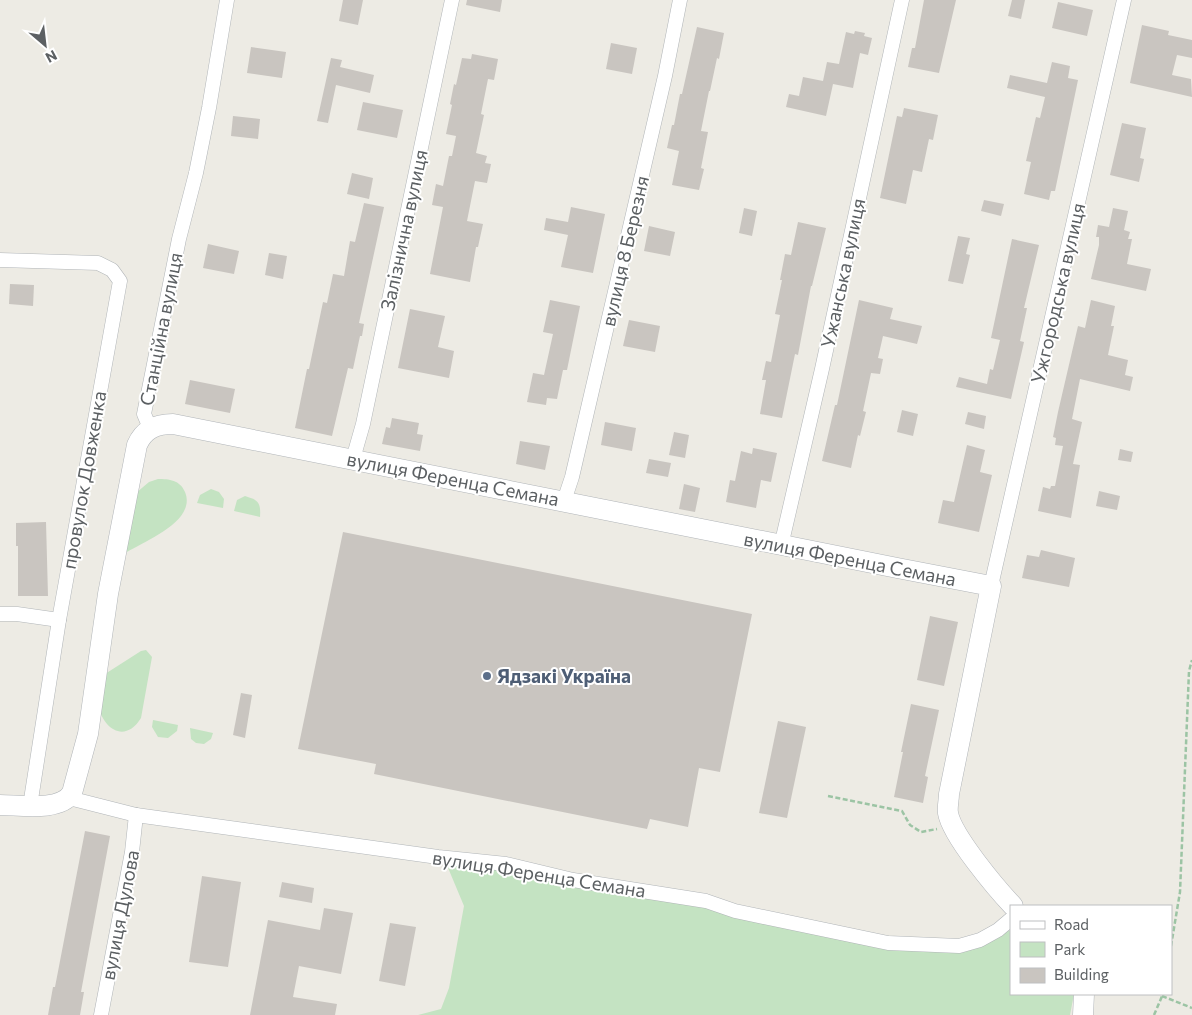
<svg xmlns="http://www.w3.org/2000/svg" width="1192" height="1015" viewBox="0 0 1192 1015" font-family="Commissioner,sans-serif">
  <style>
    .green { fill: #c4e3c2 }
    .building { fill: #c9c5c0 }
    .lines { fill: none; stroke-linecap: round; stroke-linejoin: round }
    .street-casing { stroke: #b1b5b8; stroke-width: 15 }
    .secondary-casing { stroke: #b0b4b8; stroke-width: 21 }
    .path { stroke: #9cc4a4; stroke-width: 2.5; stroke-dasharray: 5 2.5; stroke-linecap: butt }
    .street { stroke: #fff; stroke-width: 14 }
    .secondary { stroke: #fff; stroke-width: 20 }
    .service-dot { fill: #5c6f8a; stroke: #fff; stroke-width: 2 }
    .labels { text-anchor: middle; stroke-width: 4; stroke-linejoin: round; paint-order: stroke }
    .street-label { font-size: 19px; fill: #5c6063; stroke: #fff }
    .service-label { font-size: 19px; font-weight: bold; fill: #4e5e75; stroke: #fff; text-anchor: start }
  </style>
  <rect width="100%" height="100%" fill="#edebe4"/>
  <g class="green">
    <path d="M 158,479 C 169,479 180,480 185,492 C 197,521 145,541 127,552 L 123,551 L 136,493 L 149,482 Z"/>
    <polygon points="211,489 219,492 224,499 223,508 197,503 200,495"/>
    <path d="M 245,496 C 258,500 261,502 260,517 L 234,511 L 237,500 Z"/>
    <path d="M 146,650 L 152,657 L 141,718 C 125,744 103,729 98,705 C 96,696 102,683 105,674 L 141,651 Z"/>
    <polygon points="153,720 178,725 177,731 168,738 158,737 152,727"/>
    <polygon points="190,728 213,733 211,739 204,744 196,743 191,739"/>
    <polygon points="446,863 507,870 961,951 998,934 1011,930 1011,994 1074,994 1070,1015 418,1015 441,1009 449,988 464,906"/>
  </g>
  <g class="building">
    <polygon points="343,0 363,0 358,25 339,21"/>
    <polygon points="467,0 502,0 500,12 466,5"/>
    <polygon points="924,0 956,0 939,73 908,67 912,48 915,48"/>
    <polygon points="1012,0 1025,0 1021,19 1008,16"/>
    <polygon points="1058,2 1093,10 1087,36 1052,28"/>
    <polygon points="1142,25 1169,31 1168,35 1192,40 1192,58 1177,55 1172,75 1191,79 1192,97 1130,83"/>
    <polygon points="697,27 724,33 719,59 717,58 710,91 709,91 701,131 708,132 701,168 704,169 699,190 672,185 679,151 667,148 672,125 674,125 680,94 682,94"/>
    <polygon points="855,31 865,33 864,36 872,38 868,55 860,53 853,88 833,84 826,116 786,107 789,94 799,96 803,77 823,81 827,62 839,64 846,32 854,34"/>
    <polygon points="611,43 637,48 632,74 606,69"/>
    <polygon points="251,47 286,52 282,78 247,73"/>
    <polygon points="472,54 498,59 494,80 488,79 481,114 484,115 476,153 487,156 485,163 491,164 487,183 475,181 467,221 483,224 478,247 476,247 470,282 430,274 443,207 432,205 436,184 443,186 449,156 452,156 456,136 446,134 452,105 450,104 454,84 456,85 462,58 471,59"/>
    <polygon points="331,58 342,60 340,67 374,75 370,93 336,85 328,123 317,121"/>
    <polygon points="1052,62 1070,66 1068,78 1078,80 1055,191 1051,191 1049,200 1024,194 1031,162 1026,161 1036,117 1040,118 1045,97 1007,88 1010,75 1047,83"/>
    <polygon points="363,102 403,110 397,138 357,130"/>
    <polygon points="904,108 938,115 933,140 929,139 922,172 913,170 906,204 880,198 897,116 902,117"/>
    <polygon points="233,116 260,119 258,139 231,136"/>
    <polygon points="1122,123 1146,128 1140,158 1144,159 1139,182 1110,175"/>
    <polygon points="352,173 373,178 369,199 347,194"/>
    <polygon points="984,200 1004,204 1001,216 981,211"/>
    <polygon points="364,203 384,207 359,323 364,324 362,336 360,336 353,369 348,368 332,436 295,428 307,369 309,369 323,302 327,303 333,274 344,276 350,241 355,242"/>
    <polygon points="571,207 605,214 593,273 561,267 568,235 544,230 546,218 568,222"/>
    <polygon points="744,208 757,211 752,236 739,233"/>
    <polygon points="1113,208 1128,211 1124,230 1130,232 1128,239 1132,239 1127,264 1151,269 1146,291 1091,279 1099,245 1099,237 1096,237 1098,225 1109,227"/>
    <polygon points="798,222 826,228 812,286 811,286 798,355 795,354 782,418 760,414 766,380 762,380 766,361 771,362 780,315 775,314 782,280 780,280 785,254 791,255"/>
    <polygon points="649,226 675,232 670,256 644,251"/>
    <polygon points="958,236 970,238 966,254 970,255 963,284 948,281"/>
    <polygon points="1012,239 1039,245 1024,308 1027,308 1020,341 1024,342 1011,399 956,387 959,377 987,384 990,369 993,370 1000,340 991,338"/>
    <polygon points="208,244 239,251 234,274 203,268"/>
    <polygon points="269,253 287,256 283,279 265,275"/>
    <polygon points="10,284 34,285 33,306 9,304"/>
    <polygon points="550,300 580,306 567,370 563,370 557,399 547,398 546,405 527,402 533,373 544,375 553,334 543,332"/>
    <polygon points="859,300 893,308 890,319 922,326 917,344 883,336 878,358 883,359 880,374 871,373 863,411 866,412 860,436 858,435 851,468 822,461 835,405 837,405"/>
    <polygon points="1091,300 1115,306 1111,326 1114,326 1108,355 1128,360 1125,375 1133,377 1130,391 1080,379 1072,419 1082,422 1073,464 1080,465 1071,518 1038,511 1043,487 1050,489 1051,486 1055,486 1063,446 1055,445 1056,438 1053,437 1058,412 1078,326 1085,328"/>
    <polygon points="410,309 445,316 438,347 454,351 449,378 398,368"/>
    <polygon points="629,320 660,326 655,352 623,346"/>
    <polygon points="190,380 235,389 230,413 185,404"/>
    <polygon points="902,410 918,414 913,436 897,432"/>
    <polygon points="968,412 986,416 984,429 965,424"/>
    <polygon points="392,418 419,423 417,434 423,435 420,451 382,444 386,427 390,428"/>
    <polygon points="605,422 636,428 632,451 601,445"/>
    <polygon points="674,432 689,435 685,458 669,455"/>
    <polygon points="520,441 550,446 545,470 516,464"/>
    <polygon points="967,445 985,450 980,472 992,475 979,532 938,523 943,500 954,502"/>
    <polygon points="753,448 777,453 771,482 761,480 756,508 726,502 730,480 735,481 741,451 752,454"/>
    <polygon points="1120,449 1133,452 1131,462 1118,460"/>
    <polygon points="649,459 671,463 668,477 646,473"/>
    <polygon points="684,484 700,488 695,512 679,509"/>
    <polygon points="1099,491 1120,496 1117,510 1096,506"/>
    <polygon points="46,522 48,596 18,596 18,546 16,546 16,523"/>
    <polygon points="343,532 752,614 720,772 699,768 688,827 650,819 647,829 374,774 376,764 298,749"/>
    <polygon points="1041,550 1075,558 1069,587 1022,578 1027,555 1039,557"/>
    <polygon points="930,616 958,622 944,686 917,680"/>
    <polygon points="241,693 252,695 245,738 233,735"/>
    <polygon points="911,704 939,710 925,776 928,777 923,803 894,797 903,752 901,752"/>
    <polygon points="778,721 806,727 787,818 759,813"/>
    <polygon points="85,831 110,836 81,992 84,992 80,1015 48,1015 53,987 55,987"/>
    <polygon points="202,876 241,882 228,967 189,962"/>
    <polygon points="282,882 314,888 312,903 279,897"/>
    <polygon points="324,908 353,913 341,974 299,966 293,997 337,1004 335,1015 250,1015 268,920 320,930"/>
    <polygon points="390,923 416,927 405,986 379,981"/>
  </g>
  <g class="lines">
    <defs>
      <g id="street">
        <polyline points="0,260 98,263 112,270 120,281 59,620 30,806"/>
        <polyline points="150,428 144,414 179,239 196,173 209,108 227,0"/>
        <polyline points="353,459 363,424 452,0"/>
        <polyline points="564,501 572,477 665,76 680,0"/>
        <polyline points="781,546 822,369 902,0"/>
        <polyline points="991,586 1124,0"/>
        <polyline points="0,614 17,614 59,620"/>
        <polyline points="69,798 136,815 438,857 506,864 573,880 706,901 735,911 888,943 959,946 980,940 998,930 1011,919"/>
        <polyline points="101,1015 132,852 136,815"/>
      </g>
      <g id="secondary">
        <path d="M 0,805 C 20,805 60,812 72,793 L 88,734 L 108,594 L 137,445 C 144,429 156,424 173,424 C 446,477 718,534 991,586 L 949,794 C 949,800 947,807 948,813 C 952,836 997,889 1013,906"/>
        <polyline points="1083,1015 1084,994"/>
      </g>
    </defs>
    <use href="#street" class="street-casing"/>
    <use href="#secondary" class="secondary-casing"/>
    <g class="path">
      <polyline points="828,796 902,811 910,825 921,832 937,829"/>
      <polyline points="1171,946 1180,892 1189,671 1192,660"/>
      <polyline points="1162,996 1192,1008"/>
      <polyline points="1154,1015 1163,994"/>
    </g>
    <use href="#street" class="street"/>
    <use href="#secondary" class="secondary"/>
  </g>
  <circle class="service-dot" cx="487" cy="676" r="5"/>
  <g class="labels">
    <g class="street-label">
      <text transform="translate(404 230) rotate(-78)" y="7">Залізнична вулиця</text>
      <text transform="translate(625 251) rotate(-77)" y="7">вулиця 8 Березня</text>
      <text transform="translate(843 273) rotate(-78)" y="7">Ужанська вулиця</text>
      <text transform="translate(1058 293) rotate(-77)" y="7">Ужгородська вулиця</text>
      <text transform="translate(161 329) rotate(-79)" y="7">Станційна вулиця</text>
      <text transform="translate(453 479) rotate(11)" y="7">вулиця Ференца Семана</text>
      <text transform="translate(84 480) rotate(-80)" y="7">провулок Довженка</text>
      <text transform="translate(850 559) rotate(11)" y="7">вулиця Ференца Семана</text>
      <text transform="translate(539 874) rotate(9)" y="7">вулиця Ференца Семана</text>
      <text transform="translate(120 915) rotate(-79)" y="7">вулиця Дулова</text>
    </g>
    <g class="service-label">
      <text x="497" y="683">Ядзакі Україна</text>
    </g>
  </g>
  <rect x="1010" y="905" width="162" height="90" fill="#ffffff" stroke="#bebfc1"/>
  <rect x="1020" y="921" width="25" height="8" fill="#ffffff" stroke="#bebfc1"/>
  <text x="1054" y="930" font-size="15" fill="#5c6063">Road</text>
  <rect x="1020" y="942" width="25" height="15" fill="#c4e3c2" stroke="#bebfc1"/>
  <text x="1054" y="955" font-size="15" fill="#5c6063">Park</text>
  <rect x="1020" y="968" width="25" height="15" fill="#c9c5c0" stroke="#bebfc1"/>
  <text x="1054" y="980" font-size="15" fill="#5c6063">Building</text>
  <g transform="translate(45 45) rotate(152)" stroke="#ffffff" stroke-width="4" paint-order="stroke">
  <path d="M0-4L9 19L0 12L-9 19Z" fill="#5c6063"/>
  <text y="-8" font-size="14" font-weight="bold" text-anchor="middle" fill="#5c6063">N</text>
  </g>
</svg>
